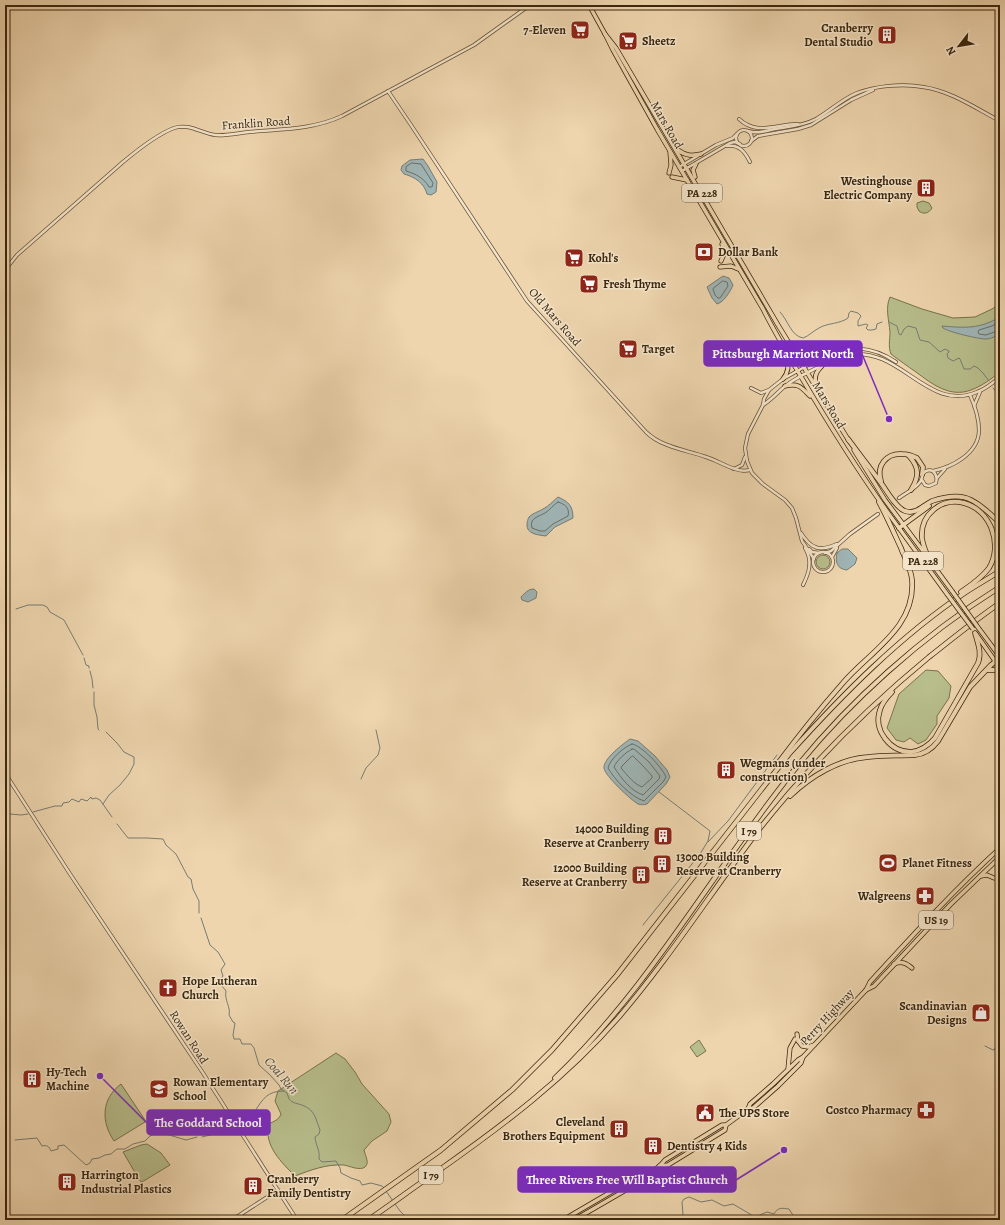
<svg xmlns="http://www.w3.org/2000/svg" width="1005" height="1225" viewBox="0 0 1005 1225" font-family="Alegreya,serif">
  <style>
    .green { fill: #b7bd8b; stroke: #78724d }
    .water { fill: #9fb5b6; stroke: #777c73 }
    .lines { fill: none; stroke-linecap: round; stroke-linejoin: round }
    .shore { stroke: #6c6e62; stroke-width: 1 }
    .stream { stroke: #777c73; stroke-width: 1 }
    .tertiary-tunnel { stroke: #cab28e; stroke-width: 2.5; stroke-dasharray: 2.5 1; stroke-linecap: butt }
    .tertiary-casing { stroke: #675237; stroke-width: 4 }
    .primary-casing { stroke: #3a270f; stroke-width: 5 }
    .trunk-casing { stroke: #3a270f; stroke-width: 5 }
    .motorway-casing { stroke: #3a270f; stroke-width: 5.5 }
    .tertiary { stroke: #f4e4ca; stroke-width: 2.5 }
    .primary { stroke: #eed5ae; stroke-width: 3.5 }
    .trunk { stroke: #eed5ae; stroke-width: 3.5 }
    .motorway { stroke: #eed5ae; stroke-width: 4 }
    .trunk-bridge-casing { stroke: #3a270f; stroke-width: 5; stroke-linecap: butt }
    .trunk-bridge { stroke: #eed5ae; stroke-width: 3.5 }
    .labels { text-anchor: middle; stroke-width: 3; stroke-linejoin: round; paint-order: stroke }
    .shield { fill: #f4e4ca; stroke: #726047; stroke-width: 1 }
    .shield-label { font-size: 11px; font-weight: bold; fill: #3a270f }
    .poi-label { font-size: 12px; font-weight: bold; fill: #3a270f; stroke: #f4e4ca; text-anchor: start }
    .street-label { font-size: 12px; fill: #3a270f; stroke: #f4e4ca }
    .water-label { font-size: 13px; font-style: italic; fill: #534a39; stroke: #f4e4ca }
    .leader { fill: none; stroke: #7b2cbf; stroke-width: 1.5 }
    .callout-dot { fill: #7b2cbf; stroke: #f4e4ca; stroke-width: 1.5 }
    .callout { fill: #7b2cbf; stroke: #7b2cbf; stroke-width: 1.5 }
    .callout-label { font-size: 13px; text-anchor: middle; font-weight: bold; fill: #fff }
  </style>
  <rect width="100%" height="100%" fill="#eed5ae"/>
  <filter id="stains"><feTurbulence type="fractalNoise" baseFrequency=".005" numOctaves="4"/><feColorMatrix values="0 0 0 0 .2 0 0 0 0 .09 0 0 0 0 .02 0 0 0 .5 -.17"/></filter>
  <radialGradient id="worn" r=".72"><stop offset=".6" stop-color="#630" stop-opacity="0"/><stop offset="1" stop-color="#630" stop-opacity=".3"/></radialGradient>
  <g class="green">
    <path d="M 923,201 L 929,203 L 932,208 C 929,213 924,215 919,211 L 917,207 L 917,203 Z"/>
    <path d="M 890,297 L 922,309 L 953,318 L 975,317 L 992,309 L 1000,304 L 1000,372 C 991,379 982,386 971,390 C 950,398 932,384 916,372 C 907,366 899,360 891,354 C 888,347 890,339 890,332 C 889,320 885,308 890,297 Z"/>
    <circle cx="823" cy="562" r="7"/>
    <polygon points="926,670 938,671 951,686 949,698 937,716 937,724 926,740 918,744 910,738 904,742 896,740 887,728 899,694"/>
    <polygon points="699,1040 706,1051 697,1057 690,1047"/>
    <path d="M 336,1053 L 345,1059 L 355,1072 L 362,1084 L 389,1114 L 391,1122 L 387,1131 L 372,1141 L 364,1150 C 365,1155 370,1163 365,1167 C 360,1171 349,1166 344,1165 C 326,1164 311,1170 295,1176 C 282,1163 263,1145 269,1124 C 274,1121 279,1120 281,1114 L 275,1101 L 278,1091 Z"/>
    <path d="M 121,1084 L 145,1120 L 145,1122 L 114,1141 C 101,1122 101,1099 121,1084 Z"/>
    <polygon points="147,1144 161,1153 170,1165 142,1182 140,1181 123,1152 141,1145"/>
  </g>
  <g class="water">
    <path d="M 423,159 L 428,166 L 437,182 L 436,192 L 431,195 L 427,194 C 424,183 415,177 404,174 L 401,170 L 402,166 L 410,160 Z"/>
    <path d="M 723,276 L 729,278 L 733,285 C 730,292 724,302 717,304 L 712,298 L 707,287 Z"/>
    <path d="M 1000,317 L 1000,333 C 996,336 991,339 986,339 C 978,339 949,332 943,328 L 942,326 C 966,328 979,329 1000,317 Z"/>
    <path d="M 558,497 C 569,502 573,506 573,518 L 555,527 L 546,536 C 538,535 526,534 527,524 C 527,522 528,519 529,517 C 533,513 538,512 543,509 C 549,506 553,501 558,497 Z"/>
    <path d="M 842,549 L 848,549 L 857,558 L 855,564 L 847,570 C 837,569 835,562 837,553 Z"/>
    <path d="M 534,589 L 537,592 L 536,598 L 528,602 L 522,600 L 521,597 C 525,593 528,589 534,589 Z"/>
    <path d="M 630,739 L 638,741 L 655,756 L 667,770 L 670,777 L 666,784 L 647,804 C 643,805 642,805 638,804 C 631,800 605,776 604,768 C 603,759 623,744 630,739 Z"/>
  </g>
  <g class="lines">
    <g class="shore">
      <path d="M 412,163 L 421,164 L 433,183 L 432,187 L 429,187 C 424,178 416,174 406,171 L 406,167 Z"/>
      <polygon points="723,281 727,282 728,286 720,298 718,298 715,295 713,289"/>
      <polyline points="1000,321 992,326 979,330 978,332 979,334 986,335 1000,330"/>
      <path d="M 558,502 C 565,504 570,508 568,516 L 553,524 L 545,531 L 540,531 L 532,528 C 529,518 538,517 545,513 C 550,510 553,505 558,502 Z"/>
      <path d="M 632,744 C 641,745 662,767 666,777 L 663,782 L 644,801 C 631,797 614,779 608,768 C 610,759 624,747 632,744 Z"/>
      <path d="M 632,749 L 634,749 L 649,762 L 660,776 L 659,779 L 643,795 C 631,791 621,778 614,767 C 617,760 625,753 632,749 Z"/>
      <path d="M 633,756 L 644,767 L 652,776 L 652,778 L 642,787 C 634,784 627,775 621,768 L 622,766 L 631,757 Z"/>
    </g>
    <g class="stream">
      <path d="M 780,312 C 788,320 791,336 803,338 C 809,336 813,331 819,328 C 827,323 840,324 848,318 L 849,313 L 851,311 L 858,313 L 861,316 L 858,321 L 858,326 L 866,324 L 868,325 L 866,328 L 868,330 L 872,330 L 876,329 L 877,324 L 882,322"/>
      <polyline points="889,322 897,326 899,334 901,335 904,329 908,326 916,328 920,340 929,342 940,352 945,349 949,351 949,352 947,354 948,358 953,361 959,358 960,359 964,369 970,369 974,366 978,368 983,373 989,381"/>
      <polyline points="993,388 997,393 1000,394"/>
      <polyline points="16,609 28,605 43,605 47,607 50,612 64,620 83,655"/>
      <polyline points="84,658 86,665 89,666 89,668"/>
      <polyline points="90,671 92,679 93,688"/>
      <polyline points="94,692 94,705 97,717 98,729 99,730"/>
      <polyline points="361,779 366,768 378,755 380,748 376,730"/>
      <polyline points="103,804 109,795 120,785 129,774 134,764 134,757 124,752 117,743 106,732"/>
      <polyline points="33,812 55,806 62,806 63,803 69,802 72,799 79,802 81,799 87,801 91,797 92,799 96,798 100,800 112,817"/>
      <polyline points="5,817 10,814 21,815 28,814"/>
      <polyline points="117,824 128,838 147,838 163,839 166,845 176,854 188,877 191,879 193,889 199,901 199,913"/>
      <polyline points="708,842 728,821 777,755"/>
      <path d="M 201,918 L 210,945 L 218,952 L 225,964 L 221,970 L 223,976 L 220,980 L 222,986 L 226,991 C 224,1000 231,1007 229,1015 L 233,1022 L 235,1023 L 233,1035 L 234,1039 L 240,1039 L 242,1044 L 251,1044 L 254,1048 L 259,1065 L 270,1075 L 279,1085 L 281,1089 L 287,1093 L 289,1099 C 293,1104 298,1103 304,1106 C 315,1110 316,1120 320,1130 L 319,1134 L 315,1137 C 316,1147 320,1149 319,1159 L 322,1162 L 336,1161 L 340,1168 L 341,1173 L 351,1178 L 360,1181 L 362,1185 L 371,1183 L 382,1186 L 384,1188"/>
      <polyline points="643,925 700,854 708,841 710,831 659,792"/>
      <polyline points="985,1046 993,1050 994,1050 996,1046 996,1043 1000,1040"/>
      <path d="M 255,1111 C 263,1099 267,1091 284,1091"/>
      <polyline points="240,1127 244,1122 244,1118"/>
      <polyline points="202,1137 235,1129"/>
      <polyline points="5,1139 7,1139"/>
      <path d="M 15,1140 L 37,1138 L 42,1146 C 47,1145 49,1146 51,1151 L 58,1149 L 58,1146 L 64,1145 L 86,1165 L 90,1163 L 92,1159 L 99,1158 L 105,1155 L 111,1154 L 117,1149 L 125,1149 L 133,1144 L 145,1141 L 150,1136 L 159,1132 L 186,1140 L 197,1137"/>
      <polyline points="386,1191 393,1201"/>
      <polyline points="395,1204 400,1211 409,1220"/>
      <polyline points="642,1220 644,1219 647,1220"/>
      <polyline points="664,1220 668,1219 670,1220"/>
      <path d="M 680,1220 L 683,1214 L 682,1202 L 684,1199 L 689,1197 L 701,1202 L 712,1200 L 724,1206 L 733,1204 L 755,1217 L 767,1212 L 774,1214 C 778,1207 782,1208 789,1209 L 796,1220"/>
    </g>
    <polyline class="tertiary-tunnel" points="888,506 899,498"/>
    <defs>
      <g id="tertiary">
        <path d="M 388,91 L 411,125 L 527,301 L 646,432 C 661,447 686,450 706,457 C 716,460 725,466 735,469 C 740,471 745,471 750,470"/>
        <path d="M 739,119 C 757,136 776,124 798,124"/>
        <circle cx="744" cy="138" r="8"/>
        <path d="M 748,131 C 757,134 765,131 775,129 C 788,127 803,126 816,119 C 830,111 842,99 857,93 C 875,86 903,83 923,87 C 951,91 975,108 1000,121"/>
        <polyline points="751,141 758,136 798,129 811,125 851,100 873,90"/>
        <path d="M 727,146 C 739,144 745,152 750,162"/>
        <polyline points="679,167 716,145 733,138 737,134"/>
        <polyline points="682,171 730,143 735,142 740,144"/>
        <path d="M 5,270 L 17,255 L 123,162 C 135,152 158,134 174,128 C 188,123 201,133 215,135 C 226,136 238,133 249,132 C 280,129 312,130 342,116 L 474,45 L 530,5"/>
        <path d="M 821,357 C 848,345 871,345 896,362"/>
        <polyline points="751,388 761,393 769,390"/>
        <path d="M 763,405 C 771,400 777,393 784,387 C 795,378 808,372 821,366 C 830,362 838,356 849,355 C 901,346 927,413 977,392 C 986,389 993,383 1000,377"/>
        <polyline points="974,406 980,392"/>
        <polyline points="734,469 742,465 745,457"/>
        <path d="M 933,471 C 952,467 978,454 979,431 C 979,419 975,406 970,395"/>
        <polyline points="937,478 945,469"/>
        <path d="M 899,498 C 906,493 915,489 920,482 C 923,478 921,473 926,471 C 934,468 938,476 936,483 L 929,486 L 925,485 L 922,480"/>
        <path d="M 801,533 C 811,549 820,552 837,544"/>
        <polyline points="809,549 812,552 819,553"/>
        <circle cx="823" cy="562" r="10"/>
        <polyline points="825,553 831,551 850,534 878,514"/>
        <polyline points="832,557 837,548"/>
        <polyline points="814,559 802,541 796,518 792,508 785,500 763,484 752,473 747,461 745,448 748,434 763,405 764,399 769,390 783,379 817,360"/>
        <path d="M 803,585 C 809,573 813,561 805,548"/>
        <polyline points="5,773 70,874 203,1073 297,1220"/>
        <polyline points="232,1220 278,1190"/>
      </g>
      <g id="primary">
        <path d="M 589,5 L 605,34 L 613,50 L 657,129 L 763,309 C 774,331 787,353 800,375 C 831,428 863,479 899,528"/>
        <polyline points="605,34 616,48 778,325 849,441"/>
        <path d="M 678,150 C 686,156 692,156 701,154"/>
        <polyline points="669,173 671,165 670,152"/>
        <polyline points="672,177 687,180"/>
        <polyline points="695,177 693,170 696,164"/>
        <polyline points="721,261 724,254 722,244"/>
        <polyline points="720,267 731,266 738,269"/>
        <path d="M 798,355 C 806,361 813,360 821,357"/>
        <path d="M 783,379 C 789,372 789,364 787,356"/>
        <path d="M 816,385 C 814,376 816,372 822,366"/>
        <path d="M 785,386 C 799,383 801,387 810,396"/>
        <polyline points="854,450 885,500 926,555"/>
        <polyline points="981,876 987,875 994,878"/>
        <path d="M 894,964 C 902,961 906,963 912,968"/>
        <polyline points="866,990 874,986 950,905 1000,857"/>
        <polyline points="797,1034 798,1041 802,1046 808,1047 814,1045"/>
        <polyline points="788,1069 790,1048 795,1039"/>
        <polyline points="748,1109 753,1108 778,1086 801,1063 803,1057"/>
        <path d="M 660,1166 L 668,1165 L 725,1130 L 726,1125 L 748,1109 L 750,1104 L 773,1084 L 798,1060 L 803,1057 L 866,990 L 870,982 C 912,936 954,890 1000,848"/>
        <path d="M 563,1220 L 628,1182 C 641,1180 657,1170 665,1160 L 722,1125 L 726,1125"/>
        <polyline points="574,1220 631,1187 636,1180"/>
      </g>
      <g id="trunk">
        <polyline points="899,528 947,594"/>
        <polyline points="930,561 952,591"/>
        <polyline points="977,626 1000,657"/>
        <polyline points="976,634 1000,668"/>
      </g>
      <g id="motorway">
        <path d="M 848,439 C 859,454 870,468 881,483 C 887,491 896,508 905,511 C 916,515 923,505 932,501 C 944,497 960,494 971,500 C 982,505 991,515 1000,523"/>
        <path d="M 909,456 C 920,468 919,477 911,490"/>
        <path d="M 881,481 C 876,466 886,453 902,454 C 907,454 913,456 917,458 L 923,467 L 922,475"/>
        <polyline points="899,528 929,506"/>
        <path d="M 930,561 C 927,554 923,547 922,538 C 920,515 941,497 964,503 C 991,510 1003,545 989,568 C 982,578 971,585 961,592"/>
        <polyline points="988,670 995,670 1000,671"/>
        <path d="M 892,692 C 887,697 882,703 880,710 C 873,730 890,752 911,752 C 920,751 929,745 935,738 L 978,663 C 982,653 978,644 975,633"/>
        <path d="M 779,762 C 799,735 820,709 842,684 C 869,652 916,628 912,580 C 911,568 905,559 901,548 C 894,533 887,517 879,502"/>
        <path d="M 790,796 C 811,776 839,759 868,757 C 884,755 899,756 915,755 C 924,754 932,749 938,741 L 970,687 L 991,665 L 1000,658"/>
        <path d="M 555,1078 C 649,988 711,874 791,774 C 848,702 922,636 1000,587"/>
        <path d="M 342,1220 L 441,1150 L 512,1090 L 552,1050 L 617,975 L 789,754 C 842,695 900,636 966,592 C 977,585 989,578 1000,571"/>
        <path d="M 368,1220 C 392,1204 414,1187 438,1171 C 502,1126 566,1078 618,1018 C 668,960 710,894 757,832 C 807,768 866,709 929,657 C 952,639 975,620 1000,603"/>
      </g>
    </defs>
    <use href="#tertiary" class="tertiary-casing"/>
    <use href="#primary" class="primary-casing"/>
    <use href="#trunk" class="trunk-casing"/>
    <use href="#motorway" class="motorway-casing"/>
    <use href="#tertiary" class="tertiary"/>
    <use href="#primary" class="primary"/>
    <use href="#trunk" class="trunk"/>
    <use href="#motorway" class="motorway"/>
    <defs>
      <g id="trunk-bridge">
        <polyline points="952,591 977,626"/>
        <polyline points="947,594 973,629"/>
      </g>
    </defs>
    <use href="#trunk-bridge" class="trunk-bridge-casing"/>
    <use href="#trunk-bridge" class="trunk-bridge"/>
  </g>
  <defs>
    <symbol id="supermarket-square" viewBox="-11 -11 22 22"><rect x="-9" y="-9" width="18" height="18" rx="4" fill="#8f2418" stroke="#f4e4ca"/><path d="M-6-5.5h2.5l.6 2H6L4.5 2H-2.5L-4.4-4H-6ZM-1.5 3.2a1.3 1.3 0 1 0 .1 0ZM3 3.2a1.3 1.3 0 1 0 .1 0Z" fill="#fff"/></symbol>
    <symbol id="building-square" viewBox="-11 -11 22 22"><rect x="-9" y="-9" width="18" height="18" rx="4" fill="#8f2418" stroke="#f4e4ca"/><path d="M-4-6H4V6H1V3H-1V6H-4ZM-2.5-4.3h1.7v1.8h-1.7ZM.8-4.3h1.7v1.8H.8ZM-2.5-1h1.7V.8h-1.7ZM.8-1h1.7V.8H.8Z" fill="#fff"/></symbol>
    <symbol id="bank-square" viewBox="-11 -11 22 22"><rect x="-9" y="-9" width="18" height="18" rx="4" fill="#8f2418" stroke="#f4e4ca"/><path d="M-6-4H6V4H-6ZM0-2.3a2.3 2.3 0 1 0 0 4.6a2.3 2.3 0 1 0 0-4.6Z" fill="#fff"/></symbol>
    <symbol id="stadium-square" viewBox="-11 -11 22 22"><rect x="-9" y="-9" width="18" height="18" rx="4" fill="#8f2418" stroke="#f4e4ca"/><path d="M0-5a6.5 5 0 1 0 0 10a6.5 5 0 1 0 0-10ZM-3.5-1.8h7v3.6h-7Z" fill="#fff"/></symbol>
    <symbol id="pharmacy-square" viewBox="-11 -11 22 22"><rect x="-9" y="-9" width="18" height="18" rx="4" fill="#8f2418" stroke="#f4e4ca"/><path d="M-2-6h4v4h4v4h-4v4h-4v-4h-4v-4h4Z" fill="#fff"/></symbol>
    <symbol id="church-square" viewBox="-11 -11 22 22"><rect x="-9" y="-9" width="18" height="18" rx="4" fill="#8f2418" stroke="#f4e4ca"/><path d="M-1.2-6h2.4v3.5h3.3v2.4h-3.3V6h-2.4V-.1h-3.3v-2.4h3.3Z" fill="#fff"/></symbol>
    <symbol id="shop-square" viewBox="-11 -11 22 22"><rect x="-9" y="-9" width="18" height="18" rx="4" fill="#8f2418" stroke="#f4e4ca"/><path d="M-5-2.5h2.3a2.7 3.5 0 0 1 5.4 0H5L5.5 6h-11ZM-1.5-2.5h3a1.5 2.3 0 0 0-3 0Z" fill="#fff"/></symbol>
    <symbol id="school-square" viewBox="-11 -11 22 22"><rect x="-9" y="-9" width="18" height="18" rx="4" fill="#8f2418" stroke="#f4e4ca"/><path d="M0-5L7-2L0 1L-7-2ZM-4 1L0 2.5L4 1V4Q0 6-4 4Z" fill="#fff"/></symbol>
    <symbol id="civic-square" viewBox="-11 -11 22 22"><rect x="-9" y="-9" width="18" height="18" rx="4" fill="#8f2418" stroke="#f4e4ca"/><path d="M-.6-6.5H3V-4.5H.6V-3L4-1V1h2V6H-6V1h2V-1L-.6-3ZM-1.2 2.5V6h2.4V2.5Z" fill="#fff"/></symbol>
  </defs>
  <g fill-rule="evenodd">
    <use href="#supermarket-square" x="569" y="19" width="22" height="22"/>
    <use href="#building-square" x="876" y="24" width="22" height="22"/>
    <use href="#supermarket-square" x="617" y="30" width="22" height="22"/>
    <use href="#building-square" x="915" y="177" width="22" height="22"/>
    <use href="#bank-square" x="693" y="241" width="22" height="22"/>
    <use href="#supermarket-square" x="563" y="247" width="22" height="22"/>
    <use href="#supermarket-square" x="578" y="273" width="22" height="22"/>
    <use href="#supermarket-square" x="617" y="338" width="22" height="22"/>
    <use href="#building-square" x="715" y="759" width="22" height="22"/>
    <use href="#building-square" x="652" y="825" width="22" height="22"/>
    <use href="#stadium-square" x="877" y="852" width="22" height="22"/>
    <use href="#building-square" x="651" y="853" width="22" height="22"/>
    <use href="#building-square" x="630" y="864" width="22" height="22"/>
    <use href="#pharmacy-square" x="914" y="885" width="22" height="22"/>
    <use href="#church-square" x="157" y="977" width="22" height="22"/>
    <use href="#shop-square" x="970" y="1002" width="22" height="22"/>
    <use href="#building-square" x="21" y="1068" width="22" height="22"/>
    <use href="#school-square" x="148" y="1078" width="22" height="22"/>
    <use href="#pharmacy-square" x="915" y="1099" width="22" height="22"/>
    <use href="#civic-square" x="694" y="1102" width="22" height="22"/>
    <use href="#building-square" x="608" y="1118" width="22" height="22"/>
    <use href="#building-square" x="642" y="1135" width="22" height="22"/>
    <use href="#building-square" x="56" y="1171" width="22" height="22"/>
    <use href="#building-square" x="242" y="1175" width="22" height="22"/>
  </g>
  <g class="labels">
    <g class="shield">
      <rect x="682" y="184" width="40" height="18" rx="3"/>
      <rect x="903" y="552" width="40" height="18" rx="3"/>
      <rect x="737" y="822" width="24" height="18" rx="3"/>
      <rect x="919" y="911" width="34" height="18" rx="3"/>
      <rect x="419" y="1166" width="24" height="18" rx="3"/>
    </g>
    <g class="shield-label">
      <text x="702" y="197">PA 228</text>
      <text x="923" y="565">PA 228</text>
      <text x="749" y="835">I 79</text>
      <text x="936" y="924">US 19</text>
      <text x="431" y="1179">I 79</text>
    </g>
    <g class="poi-label">
      <text x="873" y="32" text-anchor="end">Cranberry<tspan x="873" dy="14">Dental Studio</tspan></text>
      <text x="566" y="34" text-anchor="end">7-Eleven</text>
      <text x="642" y="45">Sheetz</text>
      <text x="912" y="185" text-anchor="end">Westinghouse<tspan x="912" dy="14">Electric Company</tspan></text>
      <text x="718" y="256">Dollar Bank</text>
      <text x="588" y="262">Kohl's</text>
      <text x="603" y="288">Fresh Thyme</text>
      <text x="642" y="353">Target</text>
      <text x="740" y="767">Wegmans (under<tspan x="740" dy="14">construction)</tspan></text>
      <text x="649" y="833" text-anchor="end">14000 Building<tspan x="649" dy="14">Reserve at Cranberry</tspan></text>
      <text x="676" y="861">13000 Building<tspan x="676" dy="14">Reserve at Cranberry</tspan></text>
      <text x="902" y="867">Planet Fitness</text>
      <text x="627" y="872" text-anchor="end">12000 Building<tspan x="627" dy="14">Reserve at Cranberry</tspan></text>
      <text x="911" y="900" text-anchor="end">Walgreens</text>
      <text x="182" y="985">Hope Lutheran<tspan x="182" dy="14">Church</tspan></text>
      <text x="967" y="1010" text-anchor="end">Scandinavian<tspan x="967" dy="14">Designs</tspan></text>
      <text x="46" y="1076">Hy-Tech<tspan x="46" dy="14">Machine</tspan></text>
      <text x="173" y="1086">Rowan Elementary<tspan x="173" dy="14">School</tspan></text>
      <text x="912" y="1114" text-anchor="end">Costco Pharmacy</text>
      <text x="719" y="1117">The UPS Store</text>
      <text x="605" y="1126" text-anchor="end">Cleveland<tspan x="605" dy="14">Brothers Equipment</tspan></text>
      <text x="667" y="1150">Dentistry 4 Kids</text>
      <text x="81" y="1179">Harrington<tspan x="81" dy="14">Industrial Plastics</tspan></text>
      <text x="267" y="1183">Cranberry<tspan x="267" dy="14">Family Dentistry</tspan></text>
    </g>
    <g class="street-label">
      <text transform="translate(256 123) rotate(-4)" y="4">Franklin Road</text>
      <text transform="translate(667 125) rotate(60)" y="4">Mars Road</text>
      <text transform="translate(555 317) rotate(49)" y="4">Old Mars Road</text>
      <text transform="translate(829 405) rotate(59)" y="4">Mars Road</text>
      <text transform="translate(827 1017) rotate(-47)" y="4">Perry Highway</text>
      <text transform="translate(189 1037) rotate(57)" y="4">Rowan Road</text>
    </g>
    <g class="water-label">
      <text transform="translate(282 1075) rotate(49)" y="5">Coal Run</text>
    </g>
  </g>
  <path class="leader" d="M889 419L862 354M100 1076L147 1123M784 1150L736 1180"/>
  <g class="callout-dot">
    <circle cx="889" cy="419" r="4"/>
    <circle cx="100" cy="1076" r="4"/>
    <circle cx="784" cy="1150" r="4"/>
  </g>
  <g class="callout">
    <rect x="704" y="341" width="158" height="25" rx="4"/>
    <rect x="147" y="1110" width="123" height="25" rx="4"/>
    <rect x="518" y="1167" width="218" height="25" rx="4"/>
  </g>
  <g class="callout-label">
    <text x="783" y="358">Pittsburgh Marriott North</text>
    <text x="208" y="1127">The Goddard School</text>
    <text x="627" y="1184">Three Rivers Free Will Baptist Church</text>
  </g>
  <rect width="1005" height="1225" fill="none" stroke="#eed5ae" stroke-width="20"/>
  <rect x="6" y="6" width="993" height="1213" fill="none" stroke="#3a270f" stroke-width="2"/>
  <rect x="10" y="10" width="985" height="1205" fill="none" stroke="#3a270f"/>
  <g transform="translate(959 46) rotate(239)" stroke="#f4e4ca" stroke-width="3" paint-order="stroke">
  <path d="M0-3L7 15L0 10L-7 15Z" fill="#3a270f"/>
  <text y="-6" font-size="11" font-weight="bold" text-anchor="middle" fill="#3a270f">N</text>
  </g>
  <rect width="100%" height="100%" filter="url(#stains)"/>
  <rect width="100%" height="100%" fill="url(#worn)"/>
</svg>
